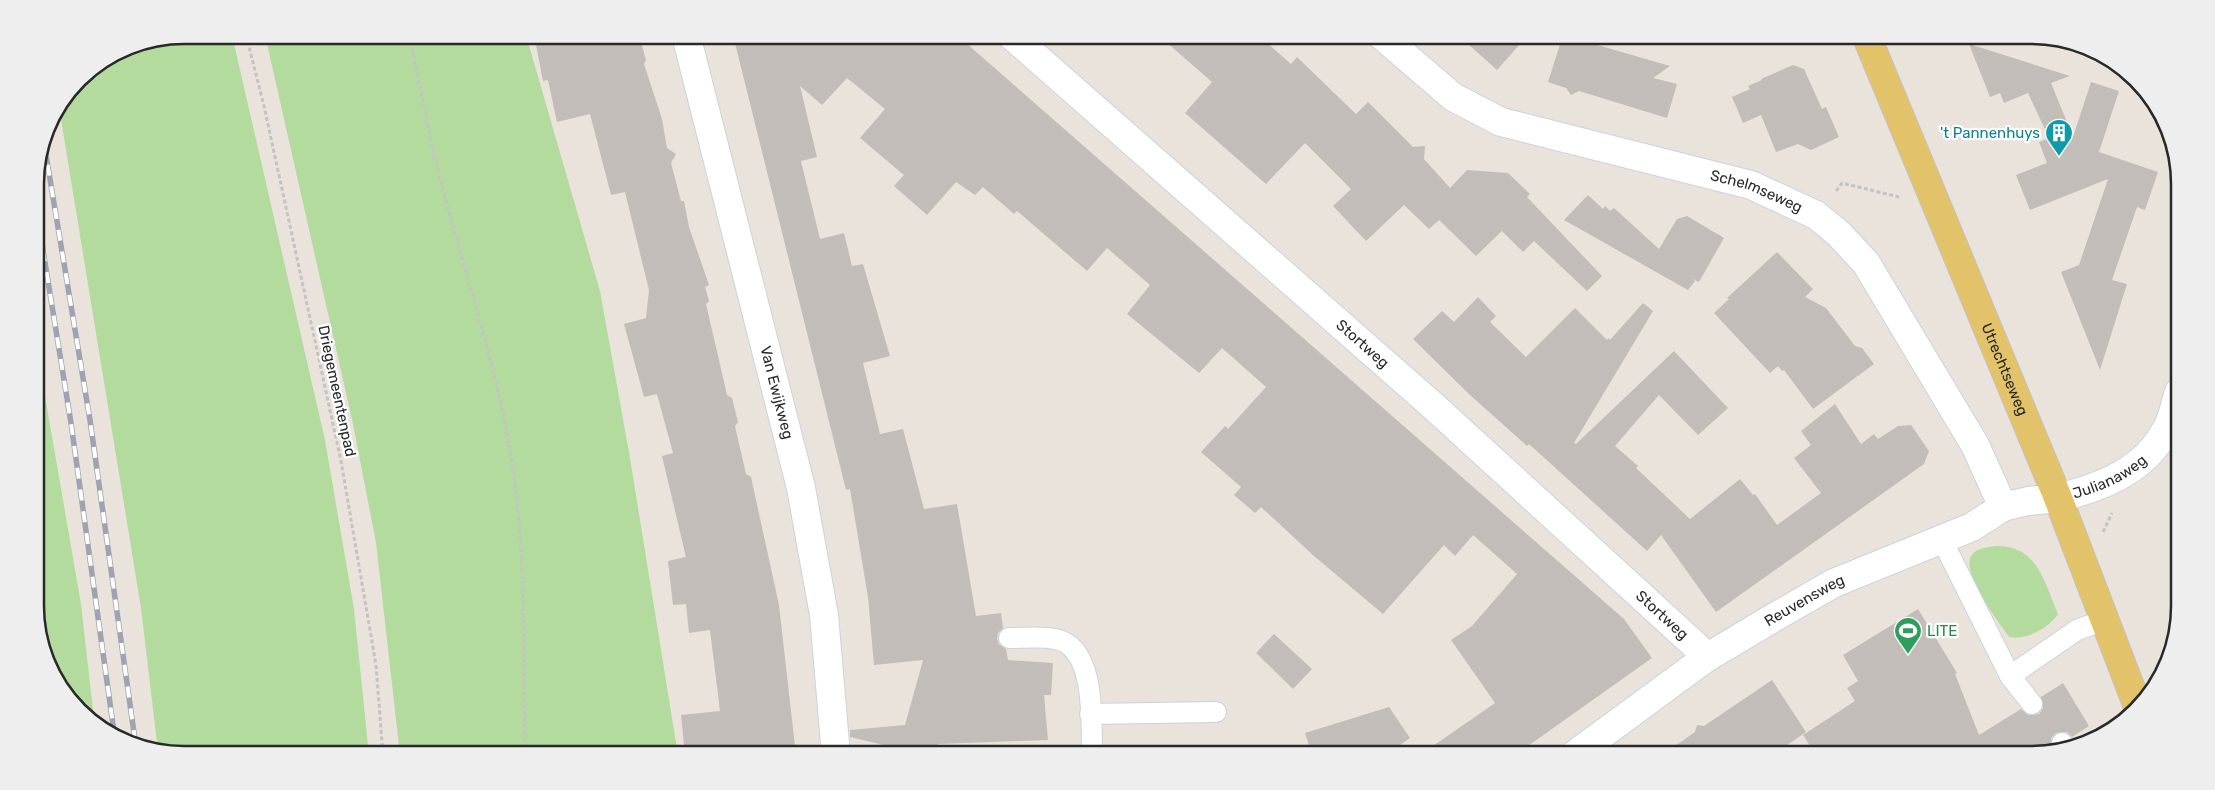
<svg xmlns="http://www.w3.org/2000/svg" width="2215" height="790" viewBox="0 0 2215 790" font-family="Rubik,sans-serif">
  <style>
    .green { fill: #b4db9e }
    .building { fill: #c2bdb8 }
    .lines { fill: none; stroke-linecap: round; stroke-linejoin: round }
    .service-casing { stroke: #ced1dc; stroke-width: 22 }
    .minor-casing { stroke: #ced1dc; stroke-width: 30 }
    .tertiary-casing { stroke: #ced1dc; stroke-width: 30 }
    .secondary-casing { stroke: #ced1dc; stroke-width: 30 }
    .primary-casing { stroke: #c3c3c3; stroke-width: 30 }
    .path { stroke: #c3c3c3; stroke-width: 3; stroke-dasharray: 4 2.5; stroke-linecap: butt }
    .service { stroke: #fff; stroke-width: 20 }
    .minor { stroke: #fff; stroke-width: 28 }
    .tertiary { stroke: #fff; stroke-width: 28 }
    .secondary { stroke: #fff; stroke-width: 28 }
    .primary { stroke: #e2c369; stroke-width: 28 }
    .rail-casing { stroke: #9fa2b1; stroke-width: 5.5 }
    .rail { stroke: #fff; stroke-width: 4; stroke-dasharray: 11; stroke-linecap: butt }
    .labels { text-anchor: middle; stroke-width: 4.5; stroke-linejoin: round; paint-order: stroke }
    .culture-label { font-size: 15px; fill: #0d838f; stroke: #fff; text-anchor: end }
    .street-label { font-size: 15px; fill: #292929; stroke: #fff }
    .leisure-label { font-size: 15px; fill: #27864d; stroke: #fff; text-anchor: start }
    .rim { fill: none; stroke: #292929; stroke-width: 2.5 }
  </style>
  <rect width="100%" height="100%" fill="#eae3dc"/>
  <g class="green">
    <polygon points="184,35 232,35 325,440 354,609 369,755 184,755 158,751 141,608 59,107 86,72 127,46"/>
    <polygon points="265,35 526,35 600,291 630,458 678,755 400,755 376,543 353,424"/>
    <polygon points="36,344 81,604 94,719 72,704 38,635"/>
    <path d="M 1997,546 C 2038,546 2044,582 2058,614 C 2049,628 2025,641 2009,637 C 1999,622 1959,572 1972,555 C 1976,548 1989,547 1997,546 Z"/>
  </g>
  <g class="building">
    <polygon points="574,35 639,35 646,60 644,64 662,119 667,148 676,154 671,163 681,201 684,201 689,227 709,285 705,287 709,301 706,304 727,395 732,398 738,422 735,426 746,474 751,477 779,605 796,755 685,755 681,715 720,711 710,630 689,633 686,604 673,605 668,561 686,557 662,456 673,453 657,394 644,397 624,324 646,318 649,290 625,192 611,195 590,114 557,122 548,80 543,81 536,45"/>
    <polygon points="733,35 957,35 1624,619 1652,658 1515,755 1420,755 1495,703 1451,640 1472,626 1517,574 1473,535 1455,556 1444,545 1383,614 1314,556 1261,507 1255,513 1234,495 1241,487 1201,452 1225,426 1228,429 1266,387 1222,348 1199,373 1127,314 1150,285 1107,248 1087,271 1017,211 1014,214 983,187 975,195 956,182 927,215 894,186 904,175 860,138 885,109 847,78 822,105 800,86 817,157 801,161 820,239 844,233 852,266 863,264 890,356 863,363 880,434 903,429 924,509 957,504 976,616 1001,613 1003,628 998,633 997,639 999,644 1006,649 1008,660 1053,663 1051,695 1044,695 1048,740 938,744 937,755 890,755 892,747 850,737 850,730 905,725 923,660 874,665 868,597 850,489 846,490"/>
    <polygon points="1158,35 1258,35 1291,64 1297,57 1356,114 1368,102 1413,147 1425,146 1424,159 1450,188 1467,170 1508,173 1530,194 1527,197 1602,276 1587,291 1534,241 1523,252 1502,231 1476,256 1439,220 1429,229 1404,205 1366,241 1333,206 1351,189 1305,143 1266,184 1185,113 1212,82"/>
    <polygon points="1458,35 1528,35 1497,70"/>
    <polygon points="1563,35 1670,66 1653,78 1677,84 1667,118 1579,91 1571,95 1566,88 1548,82"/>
    <polygon points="1969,44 2070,76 2051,83 2073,137 2091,82 2119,91 2099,152 2158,172 2145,210 2137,207 2112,280 2127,284 2100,370 2061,272 2079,265 2108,179 2030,210 2016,175 2047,163 2039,142 2049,138 2028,93 2004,103 2000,93 1990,97"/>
    <polygon points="1793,65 1804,69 1822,109 1826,107 1839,137 1811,150 1798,144 1776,152 1761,115 1743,123 1732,97 1750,89 1748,86 1762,80 1761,79"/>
    <polygon points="1588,195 1603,209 1605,206 1610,211 1614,208 1659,249 1677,219 1687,216 1724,238 1699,282 1691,278 1695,281 1688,290 1564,220"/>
    <polygon points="1777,252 1813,289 1805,297 1826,308 1855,346 1862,348 1874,364 1813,409 1784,370 1782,371 1778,366 1770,373 1714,313 1729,299 1727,298"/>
    <polygon points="1478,297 1496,316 1490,322 1526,357 1575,308 1607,340 1609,338 1610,340 1643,303 1653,311 1574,443 1576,444 1674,351 1728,408 1698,435 1659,395 1615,446 1638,466 1636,468 1690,519 1740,479 1753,495 1755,494 1777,525 1821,493 1794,458 1811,445 1801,431 1835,404 1861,444 1874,434 1878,439 1898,426 1911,425 1929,451 1924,464 1716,612 1661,535 1647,551 1529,444 1527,446 1470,395 1413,339 1442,311 1454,322"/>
    <polygon points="1918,609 1957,673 1955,674 1979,735 2021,709 2028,715 2039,714 2043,708 2041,697 2063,683 2089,726 2072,737 2067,732 2056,733 2051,738 2052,749 2040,755 1816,755 1803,735 1855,701 1847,688 1858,681 1843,655"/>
    <polygon points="1274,634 1312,669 1293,689 1256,653"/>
    <polygon points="1772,680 1806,732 1773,755 1662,755 1695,732 1697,725 1704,726"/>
    <polygon points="1389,707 1410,738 1386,755 1312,755 1305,733"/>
  </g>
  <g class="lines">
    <defs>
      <g id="service">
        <polyline points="1942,540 2010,676 2032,704"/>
        <path d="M 1009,638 C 1024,638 1041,636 1055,639 C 1097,646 1091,724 1092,755"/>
        <polyline points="2010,676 2077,630 2104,620"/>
        <polyline points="1090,714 1216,712"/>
        <polyline points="2062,743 2066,749"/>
      </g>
      <g id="minor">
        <path id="s1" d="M 686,35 L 801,488 L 824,615 L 836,755"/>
        <path id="s2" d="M 1011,35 L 1431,404 L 1697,647 L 1706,658"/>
        <path id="s3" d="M 1574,755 L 1706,658 L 1773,618 L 1834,583 L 1972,527 L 2003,507"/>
      </g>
      <g id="tertiary">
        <path id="s4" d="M 2058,498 C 2102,487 2145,471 2167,428 C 2173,417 2175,404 2179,392"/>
      </g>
      <g id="secondary">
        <path id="s5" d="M 1381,35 L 1453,97 L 1501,122 L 1751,185 L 1816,215 L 1839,234 L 1866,263 L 1975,445 L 2003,507 L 2028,501 L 2058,498"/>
      </g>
      <g id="primary">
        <path id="s6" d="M 1866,35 L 2058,498 L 2138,707"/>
      </g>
    </defs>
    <use href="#service" class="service-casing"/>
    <use href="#minor" class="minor-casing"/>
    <use href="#tertiary" class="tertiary-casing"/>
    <use href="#secondary" class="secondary-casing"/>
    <use href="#primary" class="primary-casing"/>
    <g class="path">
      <polyline points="246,35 264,106 341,461 376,665 383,755"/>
      <path d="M 409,35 C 420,85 429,137 442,186 C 464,270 492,353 508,438 C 527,541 523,651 525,755"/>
      <polyline points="1836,191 1842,183 1899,197"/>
      <polyline points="2103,532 2112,513"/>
    </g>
    <use href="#service" class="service"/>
    <use href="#minor" class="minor"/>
    <use href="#tertiary" class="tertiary"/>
    <use href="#secondary" class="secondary"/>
    <use href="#primary" class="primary"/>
    <defs>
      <g id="rail">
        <polyline points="44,143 90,420 136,747"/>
        <polyline points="36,207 71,423 114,732"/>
      </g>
    </defs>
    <use href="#rail" class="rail-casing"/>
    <use href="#rail" class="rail"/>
  </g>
  <defs>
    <symbol id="building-pin" viewBox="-11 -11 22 30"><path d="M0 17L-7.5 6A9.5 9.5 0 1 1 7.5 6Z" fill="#0f9aa8" stroke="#fff"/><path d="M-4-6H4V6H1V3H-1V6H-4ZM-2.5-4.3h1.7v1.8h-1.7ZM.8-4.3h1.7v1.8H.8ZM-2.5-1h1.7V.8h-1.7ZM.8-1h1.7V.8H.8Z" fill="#fff"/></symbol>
    <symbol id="stadium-pin" viewBox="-11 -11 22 30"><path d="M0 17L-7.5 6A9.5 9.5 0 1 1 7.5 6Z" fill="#2e9e5b" stroke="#fff"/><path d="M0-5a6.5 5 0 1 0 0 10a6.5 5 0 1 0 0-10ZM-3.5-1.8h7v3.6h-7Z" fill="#fff"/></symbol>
  </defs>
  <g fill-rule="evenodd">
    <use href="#building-pin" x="2043" y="117" width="32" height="43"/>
    <use href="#stadium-pin" x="1892" y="615" width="32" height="43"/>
  </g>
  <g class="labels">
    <g class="culture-label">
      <text x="2040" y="138">'t Pannenhuys</text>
    </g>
    <g class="street-label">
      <text dy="5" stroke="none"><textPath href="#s5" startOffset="414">Schelmseweg</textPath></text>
      <text dy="5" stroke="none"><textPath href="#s2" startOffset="468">Stortweg</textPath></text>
      <text dy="5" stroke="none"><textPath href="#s6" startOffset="362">Utrechtseweg</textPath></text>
      <text transform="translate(337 391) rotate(78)" y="5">Driegemeentenpad</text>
      <text dy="5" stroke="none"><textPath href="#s1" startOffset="369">Van Ewijkweg</textPath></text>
      <text dy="5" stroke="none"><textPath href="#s4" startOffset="56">Julianaweg</textPath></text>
      <text dy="5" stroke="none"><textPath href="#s3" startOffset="278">Reuvensweg</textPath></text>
      <text dy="5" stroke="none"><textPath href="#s2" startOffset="872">Stortweg</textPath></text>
    </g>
    <g class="leisure-label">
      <text x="1927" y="636">LITE</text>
    </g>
  </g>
  <path d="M0 0H2215V790H0ZM184 44H2031A140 140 0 0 1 2171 184V606A140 140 0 0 1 2031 746H184A140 140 0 0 1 44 606V184A140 140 0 0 1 184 44Z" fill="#eee" fill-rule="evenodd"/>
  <path class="rim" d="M184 44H2031A140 140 0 0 1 2171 184V606A140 140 0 0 1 2031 746H184A140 140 0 0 1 44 606V184A140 140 0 0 1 184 44Z"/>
</svg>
